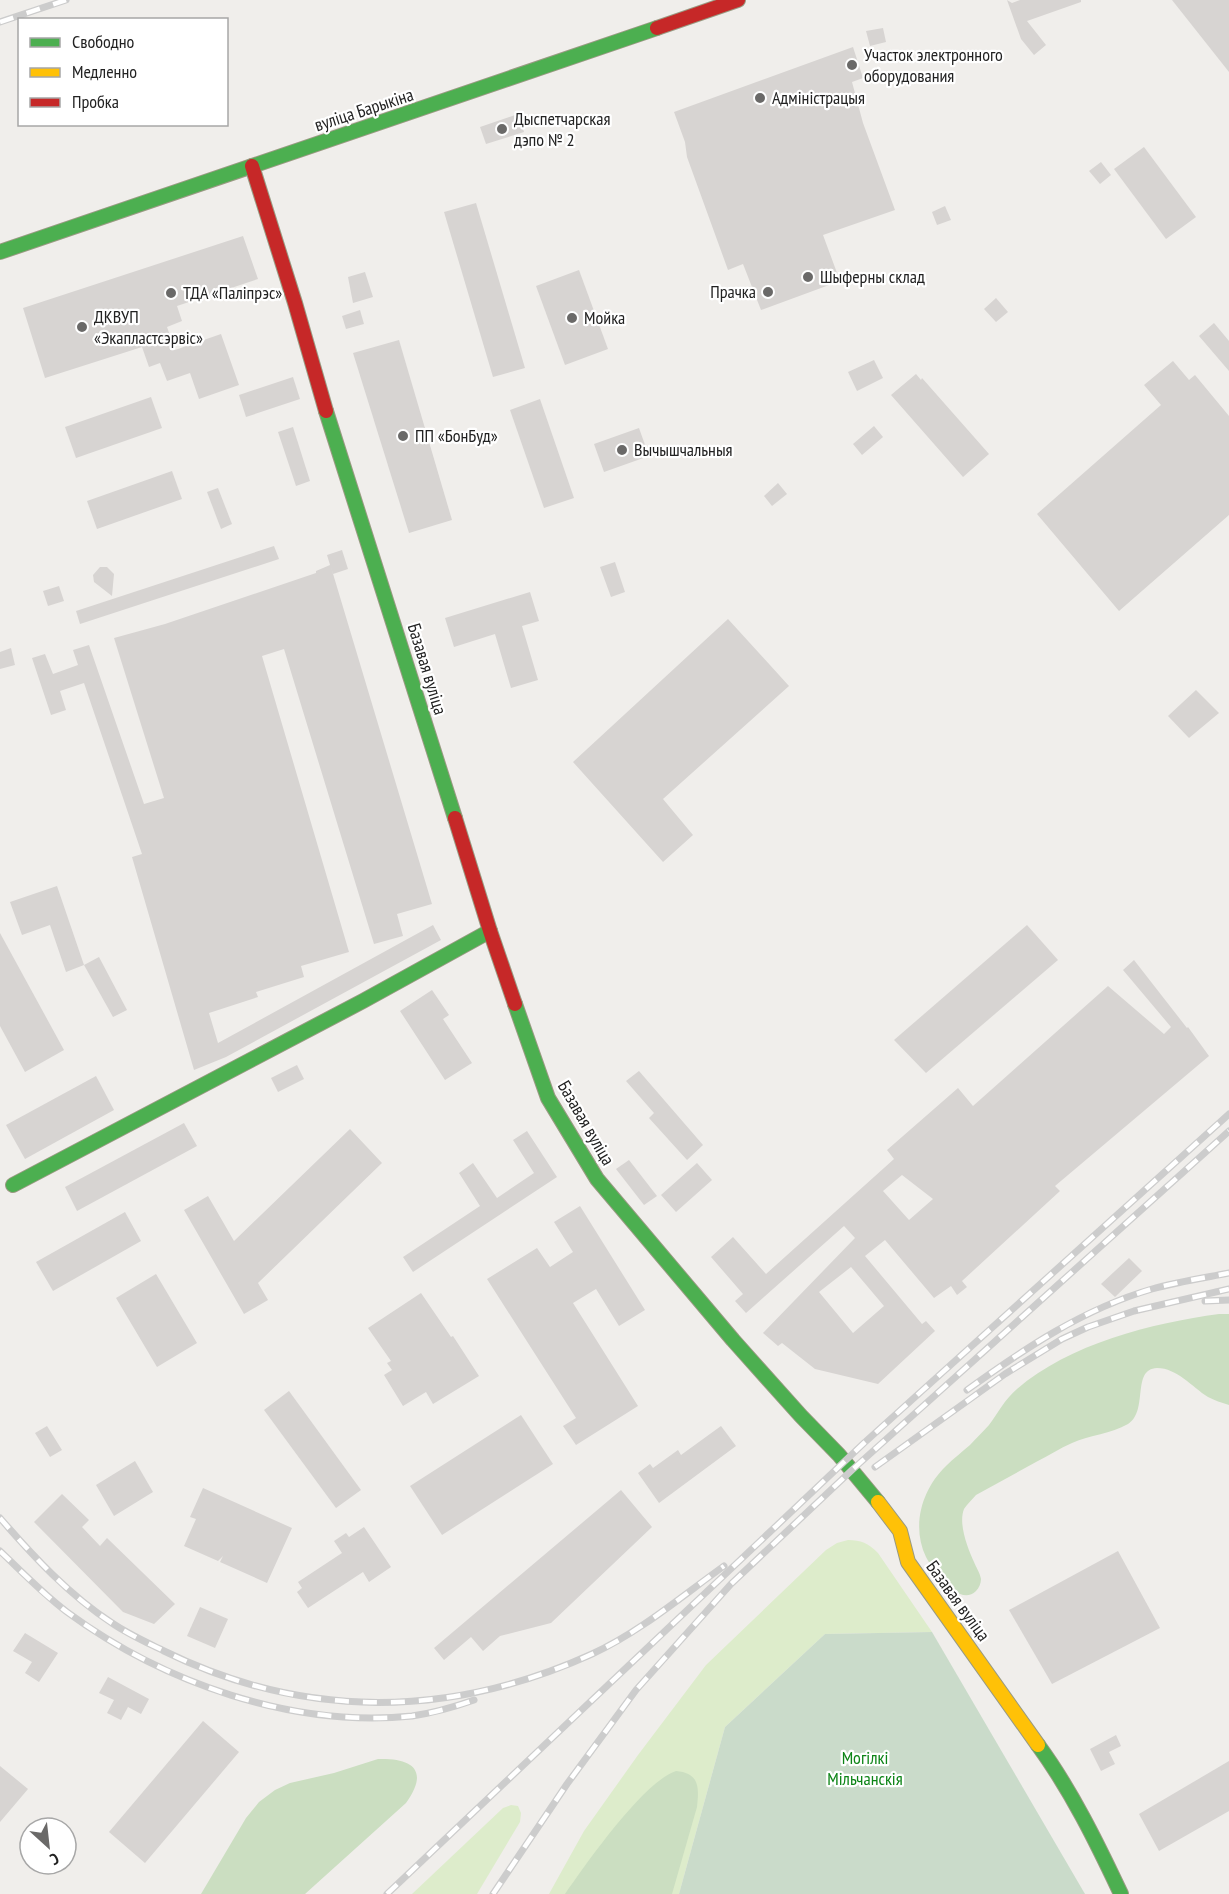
<svg xmlns="http://www.w3.org/2000/svg" width="1229" height="1894" viewBox="0 0 1229 1894" font-family="'PT Sans Narrow',sans-serif">
  <style>
    .grass { fill: #ddeccb }
    .forest { fill: #cbdec1 }
    .cemetery { fill: #cadbca }
    .building { fill: #d7d4d2; fill-rule: evenodd }
    .lines { fill: none; stroke-linecap: round; stroke-linejoin: round }
    .fast-casing { stroke: #999a82; stroke-width: 16 }
    .slow-casing { stroke: #999a82; stroke-width: 16 }
    .jam-casing { stroke: #999a82; stroke-width: 16 }
    .fast { stroke: #4caf50; stroke-width: 14 }
    .slow { stroke: #ffc107; stroke-width: 14 }
    .jam { stroke: #c62828; stroke-width: 14 }
    .rail-casing { stroke: #ccc; stroke-width: 7 }
    .rail { stroke: #fff; stroke-width: 4.5; stroke-dasharray: 14; stroke-linecap: butt }
    .poi-dot { fill: #6a6968; stroke: #fff; stroke-width: 2 }
    .labels { text-anchor: middle; stroke-width: 4.5; stroke-linejoin: round; paint-order: stroke }
    .poi-label { font-size: 18px; fill: #222; stroke: #fff; text-anchor: start }
    .street-label { font-size: 18px; fill: #222; stroke: #fff }
    .park-label { font-size: 18px; fill: #0c8416; stroke: #fff }
  </style>
  <rect width="100%" height="100%" fill="#f0eeeb"/>
  <g class="grass">
    <path d="M 848,1540 C 861,1540 868,1543 878,1553 L 932,1632 L 825,1634 L 725,1727 L 679,1894 L 549,1894 L 584,1831 L 638,1755 L 706,1665 L 826,1550 L 837,1543 Z"/>
    <polygon points="511,1805 518,1806 521,1813 520,1822 477,1894 412,1894 503,1808"/>
  </g>
  <g class="forest">
    <path d="M 1219,1314 L 1229,1314 L 1229,1405 C 1222,1403 1214,1400 1208,1397 C 1192,1387 1177,1368 1157,1368 C 1131,1369 1149,1411 1128,1424 C 1111,1434 1090,1435 1072,1443 C 1060,1448 1048,1456 1036,1462 C 1016,1473 996,1484 976,1495 C 972,1500 967,1504 964,1509 C 958,1524 968,1549 974,1562 C 976,1567 980,1573 981,1579 C 981,1583 979,1588 976,1591 C 959,1608 933,1570 926,1557 C 911,1526 922,1489 946,1466 C 954,1458 962,1452 970,1445 C 976,1438 983,1432 989,1425 C 998,1413 1005,1399 1017,1389 C 1069,1344 1152,1323 1219,1314 Z"/>
    <path d="M 378,1759 C 414,1758 429,1771 406,1803 L 305,1894 L 201,1894 L 246,1818 L 259,1802 L 275,1790 L 290,1783 L 334,1773 Z"/>
    <path d="M 676,1771 C 700,1773 699,1788 697,1807 L 672,1894 L 565,1894 C 586,1864 643,1782 676,1771 Z"/>
  </g>
  <polygon class="cemetery" points="932,1632 1085,1894 679,1894 725,1727 825,1634"/>
  <g class="building">
    <polygon points="1007,0 1012,3 1020,0 1081,0 1081,2 1027,21 1046,45 1034,55 1021,39"/>
    <polygon points="1172,0 1229,0 1229,72"/>
    <polygon points="883,28 886,42 870,46 866,31"/>
    <polygon points="853,47 863,78 852,82 863,123 895,210 823,235 840,281 761,310 743,264 728,270 687,157 685,142 674,112"/>
    <polygon points="518,114 524,132 486,144 480,127"/>
    <polygon points="1144,147 1196,217 1166,239 1114,169"/>
    <polygon points="1101,162 1111,175 1100,184 1089,171"/>
    <polygon points="476,203 525,368 493,377 444,212"/>
    <polygon points="945,206 951,220 937,225 932,212"/>
    <polygon points="243,236 258,279 177,306 182,321 167,327 175,350 221,334 239,385 199,399 190,373 167,381 160,363 149,367 142,347 45,378 23,308"/>
    <polygon points="579,270 608,349 565,365 536,286"/>
    <polygon points="365,272 373,297 353,303 348,277"/>
    <polygon points="996,298 1008,312 996,322 984,309"/>
    <polygon points="360,310 364,324 346,329 342,316"/>
    <polygon points="1214,323 1229,341 1229,371 1199,336"/>
    <polygon points="399,340 452,520 409,533 353,353"/>
    <polygon points="874,360 883,378 857,391 848,372"/>
    <polygon points="1173,361 1189,380 1195,375 1229,416 1229,515 1119,611 1037,514 1161,405 1144,385"/>
    <polygon points="916,374 921,380 922,378 989,454 963,477 891,395"/>
    <polygon points="293,377 300,399 246,417 239,395"/>
    <polygon points="151,397 162,428 76,458 65,427"/>
    <polygon points="540,399 574,498 544,508 510,410"/>
    <polygon points="874,426 883,437 862,455 853,444"/>
    <polygon points="293,427 310,481 296,486 278,432"/>
    <polygon points="639,428 649,456 604,472 594,444"/>
    <polygon points="172,471 182,499 97,529 87,501"/>
    <polygon points="778,483 787,494 772,506 764,496"/>
    <polygon points="218,488 232,524 221,529 207,492"/>
    <polygon points="274,546 279,559 80,624 76,611"/>
    <polygon points="342,550 348,569 333,574 331,567 432,904 397,914 403,936 374,944 284,649 262,656 349,952 301,966 304,977 256,992 258,997 209,1013 218,1043 433,925 441,940 226,1057 194,1070 132,857 142,854 84,683 60,691 66,710 51,715 32,658 45,654 53,674 78,665 73,650 89,645 144,804 164,798 114,638 165,624 316,573 316,571 330,565 327,555"/>
    <polygon points="615,562 625,592 611,597 600,567"/>
    <polygon points="100,567 107,567 114,574 112,596 94,582 93,575"/>
    <polygon points="59,586 64,601 48,606 43,591"/>
    <polygon points="530,592 539,621 522,626 538,680 511,688 495,634 454,647 445,618"/>
    <polygon points="728,619 789,686 663,799 693,835 663,862 573,762"/>
    <polygon points="11,648 15,665 0,669 0,652"/>
    <polygon points="1196,690 1219,713 1189,738 1168,716"/>
    <polygon points="57,886 84,965 66,972 50,925 22,935 10,902"/>
    <polygon points="1027,925 1058,960 926,1073 894,1040"/>
    <polygon points="0,933 64,1050 25,1072 0,1026"/>
    <polygon points="99,957 127,1010 113,1017 84,965"/>
    <path d="M 1134,960 L 1187,1028 L 1188,1027 L 1209,1056 L 1055,1186 L 1060,1191 L 962,1281 L 967,1287 L 957,1295 L 951,1286 L 934,1298 L 885,1240 L 865,1256 L 922,1324 L 926,1321 L 935,1331 L 878,1384 L 815,1369 L 782,1343 L 778,1346 L 763,1333 L 855,1238 L 844,1226 L 746,1313 L 735,1301 L 743,1294 L 711,1257 L 733,1237 L 766,1274 L 894,1159 L 887,1150 L 958,1088 L 973,1106 L 1108,986 L 1164,1034 L 1171,1027 L 1123,970 ZM 902,1175 L 933,1199 L 909,1220 L 883,1191 ZM 851,1267 L 884,1306 L 853,1333 L 819,1292 Z"/>
    <polygon points="432,990 449,1015 443,1019 472,1063 445,1080 400,1011"/>
    <polygon points="297,1065 304,1079 278,1092 271,1078"/>
    <polygon points="639,1071 703,1145 687,1160 649,1118 654,1113 626,1081"/>
    <polygon points="96,1076 114,1110 25,1159 6,1125"/>
    <polygon points="184,1123 197,1146 77,1211 65,1187"/>
    <polygon points="350,1129 382,1163 258,1283 268,1300 244,1314 184,1210 208,1196 234,1241"/>
    <polygon points="527,1131 557,1177 413,1272 403,1257 480,1206 459,1173 473,1163 497,1198 534,1173 513,1140"/>
    <polygon points="629,1160 657,1196 644,1205 616,1169"/>
    <polygon points="697,1163 712,1180 676,1212 661,1195"/>
    <polygon points="580,1206 645,1310 619,1326 596,1289 573,1303 638,1406 576,1445 563,1426 576,1418 487,1279 537,1248 550,1267 573,1252 554,1222"/>
    <polygon points="125,1212 141,1241 53,1291 36,1262"/>
    <polygon points="1129,1258 1142,1271 1115,1297 1101,1284"/>
    <polygon points="156,1274 197,1343 157,1367 116,1298"/>
    <polygon points="421,1293 451,1337 453,1336 479,1376 433,1404 426,1392 403,1406 384,1375 392,1370 387,1363 391,1361 368,1328"/>
    <polygon points="289,1391 361,1490 336,1508 264,1410"/>
    <polygon points="521,1415 553,1464 442,1535 410,1486"/>
    <polygon points="47,1426 62,1450 50,1457 35,1433"/>
    <polygon points="721,1426 736,1446 659,1503 638,1473 650,1464 653,1468 678,1450 681,1455"/>
    <polygon points="135,1461 153,1492 114,1516 96,1485"/>
    <polygon points="203,1488 292,1528 267,1583 220,1562 223,1556 218,1561 184,1546 196,1519 190,1517"/>
    <polygon points="621,1490 652,1527 551,1623 500,1636 483,1651 471,1637 444,1660 434,1648"/>
    <polygon points="62,1494 89,1520 82,1527 100,1546 107,1538 175,1604 154,1624 123,1612 34,1522"/>
    <polygon points="364,1527 391,1567 369,1582 363,1572 308,1608 297,1592 302,1588 298,1582 342,1553 334,1541 346,1533 349,1537"/>
    <polygon points="1118,1551 1160,1628 1052,1684 1009,1610"/>
    <polygon points="200,1607 228,1619 215,1648 187,1636"/>
    <polygon points="25,1633 58,1653 39,1682 25,1673 32,1662 13,1651"/>
    <polygon points="108,1677 149,1699 141,1714 128,1707 121,1720 107,1713 114,1700 99,1693"/>
    <polygon points="203,1721 239,1752 145,1863 109,1832"/>
    <polygon points="1116,1735 1121,1746 1109,1752 1115,1764 1101,1771 1090,1749"/>
    <polygon points="1229,1761 1229,1811 1159,1851 1139,1814"/>
    <polygon points="0,1766 28,1789 0,1822"/>
  </g>
  <g class="lines">
    <defs>
      <g id="fast">
        <polyline points="0,252 657,28"/>
        <polyline points="326,411 455,818"/>
        <polyline points="515,1004 548,1098 597,1179 733,1340 801,1416 839,1455 878,1502"/>
        <polyline points="13,1185 363,1001 490,931"/>
        <path d="M 1038,1745 C 1071,1790 1097,1843 1121,1894"/>
      </g>
      <polyline id="slow" points="878,1502 900,1531 908,1562 1038,1745"/>
      <g id="jam">
        <polyline points="657,28 738,0"/>
        <polyline points="252,166 295,303 326,411"/>
        <polyline points="455,818 490,931 515,1004"/>
      </g>
    </defs>
    <use href="#fast" class="fast-casing"/>
    <use href="#slow" class="slow-casing"/>
    <use href="#jam" class="jam-casing"/>
    <use href="#fast" class="fast"/>
    <use href="#slow" class="slow"/>
    <use href="#jam" class="jam"/>
    <defs>
      <g id="rail">
        <polyline points="0,22 66,0"/>
        <polyline points="1205,1301 1229,1300"/>
        <path d="M 967,1390 C 1024,1349 1083,1309 1152,1289 C 1177,1282 1203,1278 1229,1273"/>
        <polyline points="875,1467 1005,1374 1062,1339 1088,1327 1134,1311 1229,1289"/>
        <path d="M 0,1518 C 33,1556 69,1595 112,1623 C 128,1634 146,1642 164,1651 C 304,1720 451,1718 592,1654 C 640,1632 682,1596 724,1566"/>
        <path d="M 0,1551 C 22,1572 43,1594 67,1612 C 164,1683 292,1728 412,1716 C 433,1713 454,1707 474,1700"/>
        <polyline points="387,1894 864,1443 1229,1114"/>
        <polyline points="493,1894 567,1784 636,1690 731,1584 852,1470 1229,1131"/>
      </g>
    </defs>
    <use href="#rail" class="rail-casing"/>
    <use href="#rail" class="rail"/>
  </g>
  <g class="poi-dot">
    <circle cx="852" cy="65" r="6"/>
    <circle cx="760" cy="98" r="6"/>
    <circle cx="502" cy="129" r="6"/>
    <circle cx="808" cy="277" r="6"/>
    <circle cx="768" cy="292" r="6"/>
    <circle cx="171" cy="293" r="6"/>
    <circle cx="572" cy="318" r="6"/>
    <circle cx="82" cy="327" r="6"/>
    <circle cx="403" cy="436" r="6"/>
    <circle cx="622" cy="450" r="6"/>
  </g>
  <g class="labels">
    <g class="poi-label">
      <text x="864" y="61">Участок электронного<tspan x="864" dy="21">оборудования</tspan></text>
      <text x="772" y="104">Адміністрацыя</text>
      <text x="514" y="125">Дыспетчарская<tspan x="514" dy="21">дэпо № 2</tspan></text>
      <text x="820" y="283">Шыферны склад</text>
      <text x="756" y="298" text-anchor="end">Прачка</text>
      <text x="183" y="299">ТДА «Паліпрэс»</text>
      <text x="94" y="323">ДКВУП<tspan x="94" dy="21">«Экапластсэрвіс»</tspan></text>
      <text x="584" y="324">Мойка</text>
      <text x="415" y="442">ПП «БонБуд»</text>
      <text x="634" y="456">Вычышчальныя</text>
    </g>
    <g class="street-label">
      <text transform="translate(364 110) rotate(-18)" y="6">вуліца Барыкіна</text>
      <text transform="translate(427 669) rotate(73)" y="6">Базавая вуліца</text>
      <text transform="translate(586 1123) rotate(60)" y="6">Базавая вуліца</text>
      <text transform="translate(958 1601) rotate(54)" y="6">Базавая вуліца</text>
    </g>
    <g class="park-label">
      <text x="865" y="1764">Могілкі<tspan x="865" dy="21">Мільчанскія</tspan></text>
    </g>
  </g>
  <rect x="18" y="18" width="210" height="108" fill="#ffffff" stroke="#a7a7a7" stroke-width="1.5"/>
  <rect x="30" y="38" width="30" height="9" fill="#4caf50" stroke="#a7a7a7" stroke-width="1.5"/>
  <text x="72" y="48" font-size="18" fill="#222222">Свободно</text>
  <rect x="30" y="68" width="30" height="9" fill="#ffc107" stroke="#a7a7a7" stroke-width="1.5"/>
  <text x="72" y="78" font-size="18" fill="#222222">Медленно</text>
  <rect x="30" y="98" width="30" height="9" fill="#c62828" stroke="#a7a7a7" stroke-width="1.5"/>
  <text x="72" y="108" font-size="18" fill="#222222">Пробка</text>
  <g transform="translate(48 1846) rotate(153)"><circle r="28" fill="#ffffff" stroke="#a7a7a7" stroke-width="1.5"/>
  <path d="M0-4.5L10 22L0 15L-10 22Z" fill="#6a6968"/>
  <text y="-9" font-size="16" font-weight="bold" text-anchor="middle" fill="#222222">С</text>
  </g>
</svg>
